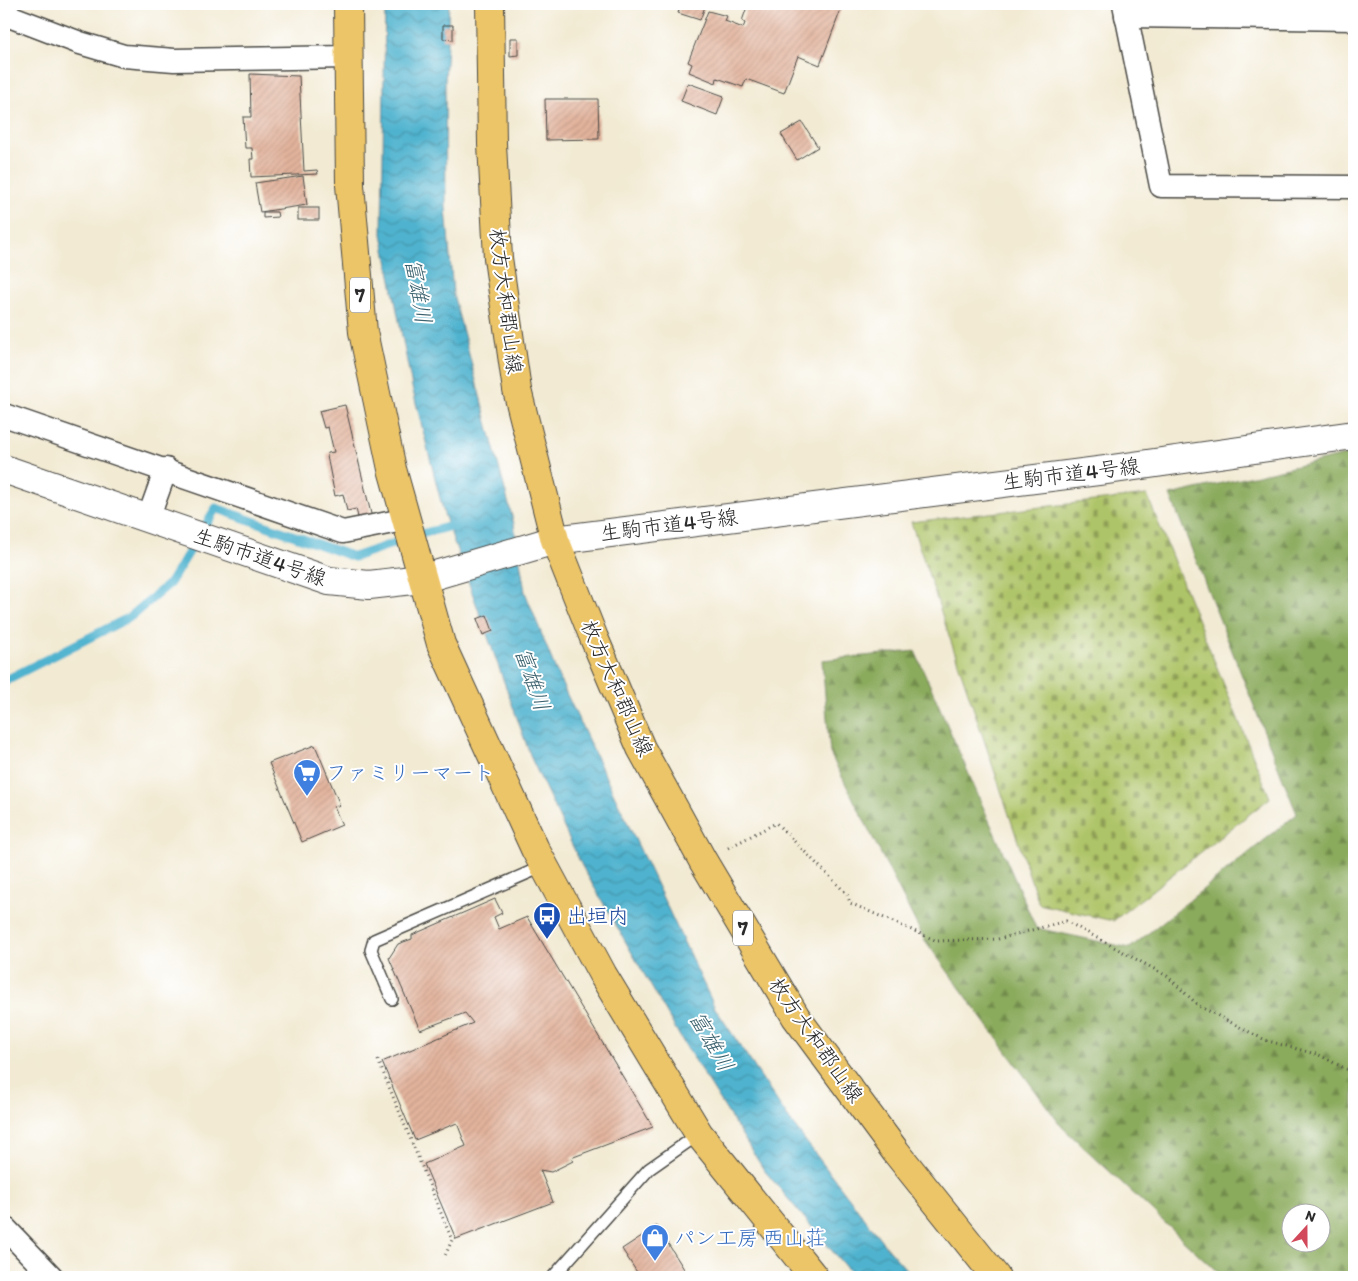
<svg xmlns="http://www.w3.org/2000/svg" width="1358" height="1281" viewBox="0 0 1358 1281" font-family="Itim,'Klee One',sans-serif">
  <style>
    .forest { fill: url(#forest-firs); stroke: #5a6a44; fill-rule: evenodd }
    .cemetery { fill: url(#cemetery-stones); stroke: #6c784a }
    .water { fill: url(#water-waves); stroke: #3e6f7d }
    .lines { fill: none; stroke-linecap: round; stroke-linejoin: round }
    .stream { stroke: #50b3cf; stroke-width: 9 }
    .building { fill: url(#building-hatch) }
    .service-casing { stroke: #494844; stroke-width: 14 }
    .minor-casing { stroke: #494844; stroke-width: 25 }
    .tertiary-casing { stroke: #494844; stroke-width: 30 }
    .primary-casing { stroke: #494844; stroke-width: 30 }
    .path { stroke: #494844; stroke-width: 3; stroke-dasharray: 1 4; stroke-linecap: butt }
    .service { stroke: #fff; stroke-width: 11 }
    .minor { stroke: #fff; stroke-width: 22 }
    .tertiary { stroke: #fff; stroke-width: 28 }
    .primary { stroke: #edc569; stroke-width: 28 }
    .labels { text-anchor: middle; stroke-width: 4; stroke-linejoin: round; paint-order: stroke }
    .shield { fill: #fff; stroke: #6b6b6b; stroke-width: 1 }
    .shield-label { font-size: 20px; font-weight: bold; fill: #2b2b2b }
    .street-label { font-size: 21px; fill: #2b2b2b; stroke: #fff }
    .shop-label { font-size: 21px; fill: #366cbe; stroke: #fff; text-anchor: start }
    .transit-label { font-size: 21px; fill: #164399; stroke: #fff; text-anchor: start }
    .water-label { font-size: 22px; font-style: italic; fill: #3a616d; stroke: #fff }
  </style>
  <defs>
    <pattern id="forest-firs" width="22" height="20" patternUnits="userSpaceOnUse" patternTransform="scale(1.25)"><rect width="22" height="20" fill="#8aaa5c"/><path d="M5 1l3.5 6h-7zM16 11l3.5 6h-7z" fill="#718b4c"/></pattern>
    <pattern id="cemetery-stones" width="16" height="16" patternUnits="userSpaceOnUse" patternTransform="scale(1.25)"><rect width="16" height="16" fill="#aec468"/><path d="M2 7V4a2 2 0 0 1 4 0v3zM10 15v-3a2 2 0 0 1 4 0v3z" fill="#8e9f56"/></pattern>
    <pattern id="water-waves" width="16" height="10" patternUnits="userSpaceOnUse" patternTransform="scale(1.25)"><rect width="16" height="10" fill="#50b3cf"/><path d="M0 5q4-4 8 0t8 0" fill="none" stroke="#4392a8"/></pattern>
    <pattern id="building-hatch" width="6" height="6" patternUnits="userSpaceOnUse" patternTransform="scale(1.25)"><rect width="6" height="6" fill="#e2b39c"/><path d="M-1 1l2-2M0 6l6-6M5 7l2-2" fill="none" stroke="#c29a87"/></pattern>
  </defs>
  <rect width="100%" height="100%" fill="#fff"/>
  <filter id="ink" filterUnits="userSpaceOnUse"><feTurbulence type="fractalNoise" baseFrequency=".02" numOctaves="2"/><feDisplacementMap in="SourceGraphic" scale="10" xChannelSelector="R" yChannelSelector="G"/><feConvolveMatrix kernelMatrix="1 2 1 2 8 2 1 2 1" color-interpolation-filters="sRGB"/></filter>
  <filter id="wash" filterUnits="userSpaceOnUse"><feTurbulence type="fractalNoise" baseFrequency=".0096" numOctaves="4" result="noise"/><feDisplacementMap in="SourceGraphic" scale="20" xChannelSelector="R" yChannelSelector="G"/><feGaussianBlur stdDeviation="1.12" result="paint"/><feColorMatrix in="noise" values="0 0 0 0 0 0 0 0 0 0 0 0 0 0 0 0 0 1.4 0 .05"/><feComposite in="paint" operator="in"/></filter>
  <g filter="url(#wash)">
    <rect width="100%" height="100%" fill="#f2ead3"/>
    <path class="forest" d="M 1354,453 L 1354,494 L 1349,494 L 1354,513 L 1354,1277 L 1223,1277 L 1062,1127 L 924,939 L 830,753 L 822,660 L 915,651 L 1036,928 L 1130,948 L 1297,814 L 1170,495 ZM 1290,1214 L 1320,1214 L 1320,1244 L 1290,1244 Z"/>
    <polygon class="cemetery" points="1147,495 1270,798 1113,921 1039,904 911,522"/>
    <polygon class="water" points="385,4 449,4 445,82 446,208 453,294 514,524 525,592 559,678 715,1008 791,1122 888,1249 913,1277 854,1277 764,1170 682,1040 582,866 532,760 444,514 412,387 382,234"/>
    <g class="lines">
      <polyline class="stream" points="4,681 130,617 170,583 216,508 354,557 421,534 459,524"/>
    </g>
    <g id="blocks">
      <g class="building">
        <polygon points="681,4 706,4 700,20 678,13"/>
        <polygon points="748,4 843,4 820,65 798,56 784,93 746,79 743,87 717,78 716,83 689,72 692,64 688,62 708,11 727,16 725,21 743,28 745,23 742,21"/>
        <polygon points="443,25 453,25 453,40 443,39"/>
        <polygon points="510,38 518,38 518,55 510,56"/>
        <polygon points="250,74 299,76 304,171 317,170 318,174 251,177 250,159 253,159 252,148 245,148 243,117 251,117"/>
        <polygon points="688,83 724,96 717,115 681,101"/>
        <polygon points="545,99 598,99 599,139 546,140"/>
        <polygon points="802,122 818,147 797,160 781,134"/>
        <polygon points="303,176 307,205 260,212 255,183"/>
        <rect x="298" y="208" width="21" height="12"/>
        <polygon points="263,212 277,212 278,217 263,218"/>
        <polygon points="345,405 372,518 371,520 358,517 356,509 347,511 343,494 335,496 327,456 328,453 334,452 328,427 324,428 319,411"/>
        <polygon points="487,615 493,631 483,635 477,619"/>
        <polygon points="315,745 340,805 334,807 342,825 302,842 269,763"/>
        <polygon points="495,899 502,913 494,917 499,929 527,917 653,1127 571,1158 573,1161 551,1172 540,1170 553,1202 456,1239 424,1164 466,1146 457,1123 415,1140 382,1062 473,1023 465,1013 420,1030 389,958 398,944 412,939 412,935"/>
        <polygon points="657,1226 689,1277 640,1277 622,1249"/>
      </g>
    </g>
  </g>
  <g filter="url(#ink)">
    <use href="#blocks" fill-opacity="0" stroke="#494844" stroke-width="1"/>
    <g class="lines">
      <defs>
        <g id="service">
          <polyline points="392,999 371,950 374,940 544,866"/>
          <polyline points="553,1277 649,1169 699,1134"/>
        </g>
        <g id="minor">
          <polyline points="1124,4 1161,186 1354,187"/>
          <polyline points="4,14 80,43 124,56 174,60 348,57"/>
          <polyline points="1126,16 1354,19"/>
          <polyline points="4,415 343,532 408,519"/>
          <polyline points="148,519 166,469"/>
          <polyline points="4,1227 52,1277"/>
        </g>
        <polyline id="tertiary" points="4,469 329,581 369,585 422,579 555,540 1106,470 1354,435"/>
        <g id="primary">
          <polyline points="348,4 350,185 363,332 392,469 441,644 535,849 603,975 699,1134 814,1277"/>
          <polyline points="490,4 492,144 498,258 517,390 555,540 594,638 641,748 703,861 796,1017 896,1152 996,1277"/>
        </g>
      </defs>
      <use href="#service" class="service-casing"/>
      <use href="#minor" class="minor-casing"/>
      <use href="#tertiary" class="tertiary-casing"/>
      <use href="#primary" class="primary-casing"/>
      <g class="path">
        <polyline points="728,848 776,823 847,894 850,903 937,941 998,939 1066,921 1167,976 1199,1006 1265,1040 1319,1055 1354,1073"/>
        <polyline points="378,1060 452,1240 444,1258"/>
      </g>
      <use href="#service" class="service"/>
      <use href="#minor" class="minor"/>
      <use href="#tertiary" class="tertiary"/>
      <use href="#primary" class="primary"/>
    </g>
  </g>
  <defs>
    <symbol id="supermarket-pin" viewBox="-11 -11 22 30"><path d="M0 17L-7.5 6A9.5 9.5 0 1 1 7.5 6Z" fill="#3f7fe0" stroke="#fff"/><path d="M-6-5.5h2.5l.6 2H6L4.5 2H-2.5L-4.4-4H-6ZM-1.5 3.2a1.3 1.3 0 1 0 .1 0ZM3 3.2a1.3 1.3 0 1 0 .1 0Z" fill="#fff"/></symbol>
    <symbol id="bus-pin" viewBox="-11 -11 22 30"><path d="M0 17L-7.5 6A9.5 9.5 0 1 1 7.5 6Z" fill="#1a4fb4" stroke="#fff"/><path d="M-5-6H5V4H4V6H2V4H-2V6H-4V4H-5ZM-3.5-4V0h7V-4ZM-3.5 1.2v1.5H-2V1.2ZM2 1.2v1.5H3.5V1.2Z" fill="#fff"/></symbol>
    <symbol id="shop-pin" viewBox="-11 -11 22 30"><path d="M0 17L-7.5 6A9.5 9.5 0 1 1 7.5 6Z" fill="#3f7fe0" stroke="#fff"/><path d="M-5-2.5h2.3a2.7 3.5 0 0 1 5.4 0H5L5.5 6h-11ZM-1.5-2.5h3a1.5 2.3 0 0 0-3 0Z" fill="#fff"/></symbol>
  </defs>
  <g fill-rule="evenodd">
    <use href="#supermarket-pin" x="291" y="757" width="32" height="43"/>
    <use href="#bus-pin" x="531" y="900" width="32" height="43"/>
    <use href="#shop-pin" x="639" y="1222" width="32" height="43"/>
  </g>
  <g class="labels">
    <g class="shield">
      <rect x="350" y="277.5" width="20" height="35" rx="4"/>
      <rect x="733" y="910.5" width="20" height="35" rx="4"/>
    </g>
    <g class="shield-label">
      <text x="360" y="302">7</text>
      <text x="743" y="935">7</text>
    </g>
    <g class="street-label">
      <text transform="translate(506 301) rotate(83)" y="7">枚方大和郡山線</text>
      <text transform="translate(1071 474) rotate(-7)" y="7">生駒市道4号線</text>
      <text transform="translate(669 525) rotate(-7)" y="7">生駒市道4号線</text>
      <text transform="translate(260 557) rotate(19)" y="7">生駒市道4号線</text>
      <text transform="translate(617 688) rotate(66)" y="7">枚方大和郡山線</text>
      <text transform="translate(816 1040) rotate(55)" y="7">枚方大和郡山線</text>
    </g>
    <g class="shop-label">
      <text x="326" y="780">ファミリーマート</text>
      <text x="674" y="1245">パン工房 西山荘</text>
    </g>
    <g class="transit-label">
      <text x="566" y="923">出垣内</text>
    </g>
    <g class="water-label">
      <text transform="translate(419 291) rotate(80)" y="8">富雄川</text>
      <text transform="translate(533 679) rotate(71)" y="8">富雄川</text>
      <text transform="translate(712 1041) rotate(60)" y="8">富雄川</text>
    </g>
  </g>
  <rect width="1358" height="1281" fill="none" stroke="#fff" stroke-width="20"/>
  <g transform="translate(1306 1228) rotate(21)"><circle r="24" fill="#ffffff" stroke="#aaaaaa"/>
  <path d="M0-4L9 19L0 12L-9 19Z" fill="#d1495b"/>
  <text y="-8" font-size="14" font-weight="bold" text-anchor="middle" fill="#2b2b2b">N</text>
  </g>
</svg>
